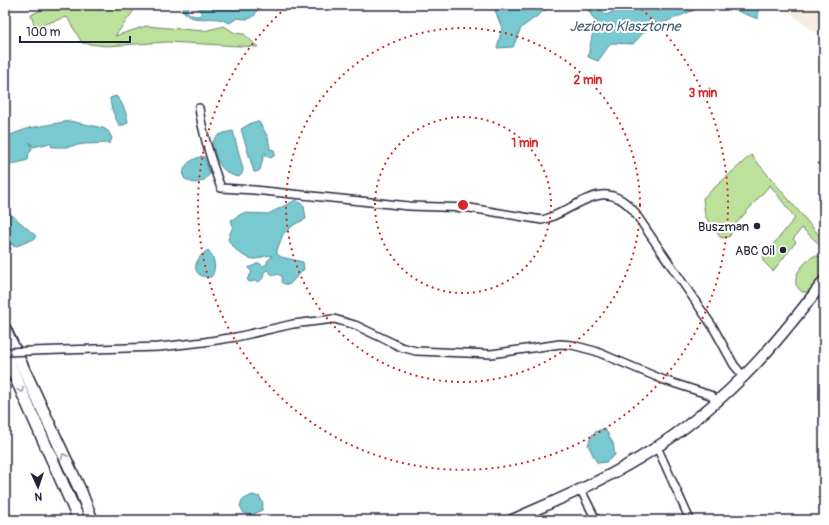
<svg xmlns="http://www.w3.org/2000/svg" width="829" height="525" viewBox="0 0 829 525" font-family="Pangolin,sans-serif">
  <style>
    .built { fill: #f6ecdf }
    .green { fill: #bce19b; stroke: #6f826b }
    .water { fill: #79c9d1; stroke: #568695 }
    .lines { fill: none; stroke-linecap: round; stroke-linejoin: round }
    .street-casing { stroke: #22223b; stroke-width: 10 }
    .secondary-casing { stroke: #22223b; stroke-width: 13 }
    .primary-casing { stroke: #22223b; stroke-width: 14 }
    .street { stroke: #fff; stroke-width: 7 }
    .secondary { stroke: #fff; stroke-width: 10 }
    .primary { stroke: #fff; stroke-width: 11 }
    .street-bridge-casing { stroke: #22223b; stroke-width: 10; stroke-linecap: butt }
    .street-bridge { stroke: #fff; stroke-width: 7 }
    .oneway { stroke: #9c9ca7 }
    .ring { fill: none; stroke: #d62828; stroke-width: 2; stroke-dasharray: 2 4 }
    .poi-dot { fill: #22223b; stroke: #fff; stroke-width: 1.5 }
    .labels { text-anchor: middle; stroke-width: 4; stroke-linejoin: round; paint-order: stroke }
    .poi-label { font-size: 13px; fill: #22223b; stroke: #fff; text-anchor: end }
    .water-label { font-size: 14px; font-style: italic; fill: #405c70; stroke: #fff }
    .centre { fill: #d62828; stroke: #fff; stroke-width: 2 }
    .ring-label { font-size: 12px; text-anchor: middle; font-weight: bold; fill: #d62828; stroke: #fff; stroke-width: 4; stroke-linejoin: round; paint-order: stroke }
  </style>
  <rect width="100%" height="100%" fill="#fff"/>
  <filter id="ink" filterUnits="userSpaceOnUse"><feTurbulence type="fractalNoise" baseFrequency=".025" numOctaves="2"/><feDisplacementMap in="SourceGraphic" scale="8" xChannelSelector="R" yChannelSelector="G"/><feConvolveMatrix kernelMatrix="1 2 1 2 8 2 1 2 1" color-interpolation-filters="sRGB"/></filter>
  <g filter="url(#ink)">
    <polygon class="built" points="788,5 824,5 824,39 791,14"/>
    <g class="green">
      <polygon points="51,5 138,5 115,36 146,26 204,31 224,26 235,33 244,34 258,47 167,42 106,46 82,43 67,17 35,27 31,15"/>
      <polygon points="751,155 824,241 824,249 802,228 793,239 796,242 773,271 763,261 763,257 795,218 770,185 733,227 730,236 724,238 720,237 705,216 703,198"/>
      <path d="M 814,256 L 820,256 L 824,259 L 824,273 L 808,292 L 802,292 C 787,281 802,263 814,256 Z"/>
    </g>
    <g class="water">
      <path d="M 186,5 L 191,5 L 187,9 L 187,12 C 191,15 196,17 201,15 L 201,12 L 198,8 L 198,5 L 258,5 C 256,20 249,20 237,18 L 230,23 C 226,22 222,19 218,19 C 203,17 190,23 182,9 Z"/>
      <polygon points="493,5 552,5 521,28 513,47 497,48 502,28"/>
      <polygon points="585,5 597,5 606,15 626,6 626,5 706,5 646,30 633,44 611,43 598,61 588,57 595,21"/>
      <polygon points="722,5 758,5 758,19"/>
      <path d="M 116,96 C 122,101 127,114 128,122 L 124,125 L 119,125 C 115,118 110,106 110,98 Z"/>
      <polygon points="70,121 103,128 108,131 112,138 110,143 84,144 66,147 52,147 50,143 33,147 30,142 32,150 29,153 28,160 5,166 5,137 29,128"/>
      <polygon points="253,122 259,122 268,137 270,149 274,150 275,155 271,158 266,156 266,153 264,154 260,170 256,172 254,172 241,129"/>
      <path d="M 233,131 L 243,169 L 242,174 L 239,177 C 225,175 216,163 214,149 C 213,146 212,143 214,140 C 217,134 227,132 233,131 Z"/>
      <path d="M 202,156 L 204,157 L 210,174 C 202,184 194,186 184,178 C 181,165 191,160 202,156 Z"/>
      <path d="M 296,200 L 304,206 L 306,219 L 295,224 L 283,234 L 277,250 L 277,254 L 281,257 L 303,262 L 304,269 L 289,285 L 282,283 L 282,276 L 277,274 L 274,276 L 267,270 L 264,272 L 263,278 L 259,282 L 255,281 L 249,282 L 247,279 L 252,272 L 248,268 L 259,263 L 263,266 L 267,264 L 267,261 L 271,258 L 272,256 C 266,254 262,258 256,259 C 245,260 232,248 228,239 L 233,226 L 231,220 L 243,213 L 268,214 Z"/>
      <polygon points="5,209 36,236 34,239 14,247 13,244 9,245 11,249 5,251"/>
      <path d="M 208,250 C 215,257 217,270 211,277 C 189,278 193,259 208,250 Z"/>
      <path d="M 605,429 L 613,443 L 615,455 L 606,462 L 598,463 L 596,461 L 588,445 C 591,435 594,430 605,429 Z"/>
      <polygon points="252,495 260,497 263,504 262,510 252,515 244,513 240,506 242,500"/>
    </g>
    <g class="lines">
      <defs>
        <g id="street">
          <path d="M 199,108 C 203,136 211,161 221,188 L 254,190 L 409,206 L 470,208 L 542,220 C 575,212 601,174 633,210 L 713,327 L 734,365 L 744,377"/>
          <polyline points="31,351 159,347 204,342 236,337 293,324 334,319 355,325 401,347 416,351 491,354 560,344 572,345 595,351 664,380 710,395 717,401"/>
          <polyline points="657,447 690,520"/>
          <polyline points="581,490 596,520"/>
        </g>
        <path id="secondary" d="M 512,520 C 550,503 588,488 624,467 C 667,443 709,411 744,376 C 773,347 799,314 824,281"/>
        <g id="primary">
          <polyline points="5,329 81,492 92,520"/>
          <polyline points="5,354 79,520"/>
        </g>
      </defs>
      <use href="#street" class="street-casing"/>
      <use href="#secondary" class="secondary-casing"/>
      <use href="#primary" class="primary-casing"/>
      <use href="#street" class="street"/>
      <use href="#secondary" class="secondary"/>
      <use href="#primary" class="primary"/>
      <defs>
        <polyline id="street-bridge" points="5,352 31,351"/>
      </defs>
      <use href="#street-bridge" class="street-bridge-casing"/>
      <use href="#street-bridge" class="street-bridge"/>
    </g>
    <defs><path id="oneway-chevron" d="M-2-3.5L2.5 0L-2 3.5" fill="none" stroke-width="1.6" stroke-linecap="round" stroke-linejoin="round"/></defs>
    <g class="oneway">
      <use href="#oneway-chevron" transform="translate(21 390) rotate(66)"/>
      <use href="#oneway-chevron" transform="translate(64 456) rotate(-115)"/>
    </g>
  </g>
  <g class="ring">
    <circle cx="463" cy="205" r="88"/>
    <circle cx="463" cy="205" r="177"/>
    <path d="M637 5A265 265 0 1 1 289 5"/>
  </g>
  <g class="poi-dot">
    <circle cx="757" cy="226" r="4"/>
    <circle cx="783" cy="250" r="4"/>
  </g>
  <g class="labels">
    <g class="poi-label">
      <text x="749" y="231">Buszman</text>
      <text x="775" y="255">ABC Oil</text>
    </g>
    <g class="water-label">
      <text x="625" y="31">Jezioro Klasztorne</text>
    </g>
  </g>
  <circle cx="463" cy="205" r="6" class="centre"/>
  <g class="ring-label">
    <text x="588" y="84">2 min</text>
    <text x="703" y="97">3 min</text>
    <text x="525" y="147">1 min</text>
  </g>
  <rect width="829" height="525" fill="none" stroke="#fff" stroke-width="20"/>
  <rect x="10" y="10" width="809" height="505" fill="none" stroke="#22223b" stroke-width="1.5" filter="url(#ink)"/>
  <g transform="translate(38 487) rotate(177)" stroke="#ffffff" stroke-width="3" paint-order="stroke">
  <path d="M0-3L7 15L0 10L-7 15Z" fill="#22223b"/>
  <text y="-6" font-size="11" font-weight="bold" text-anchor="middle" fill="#22223b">N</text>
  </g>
  <path d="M20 36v6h110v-6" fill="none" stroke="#22223b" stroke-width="2"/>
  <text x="26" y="36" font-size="12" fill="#22223b" stroke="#ffffff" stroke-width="3" paint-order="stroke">100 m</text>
</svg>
